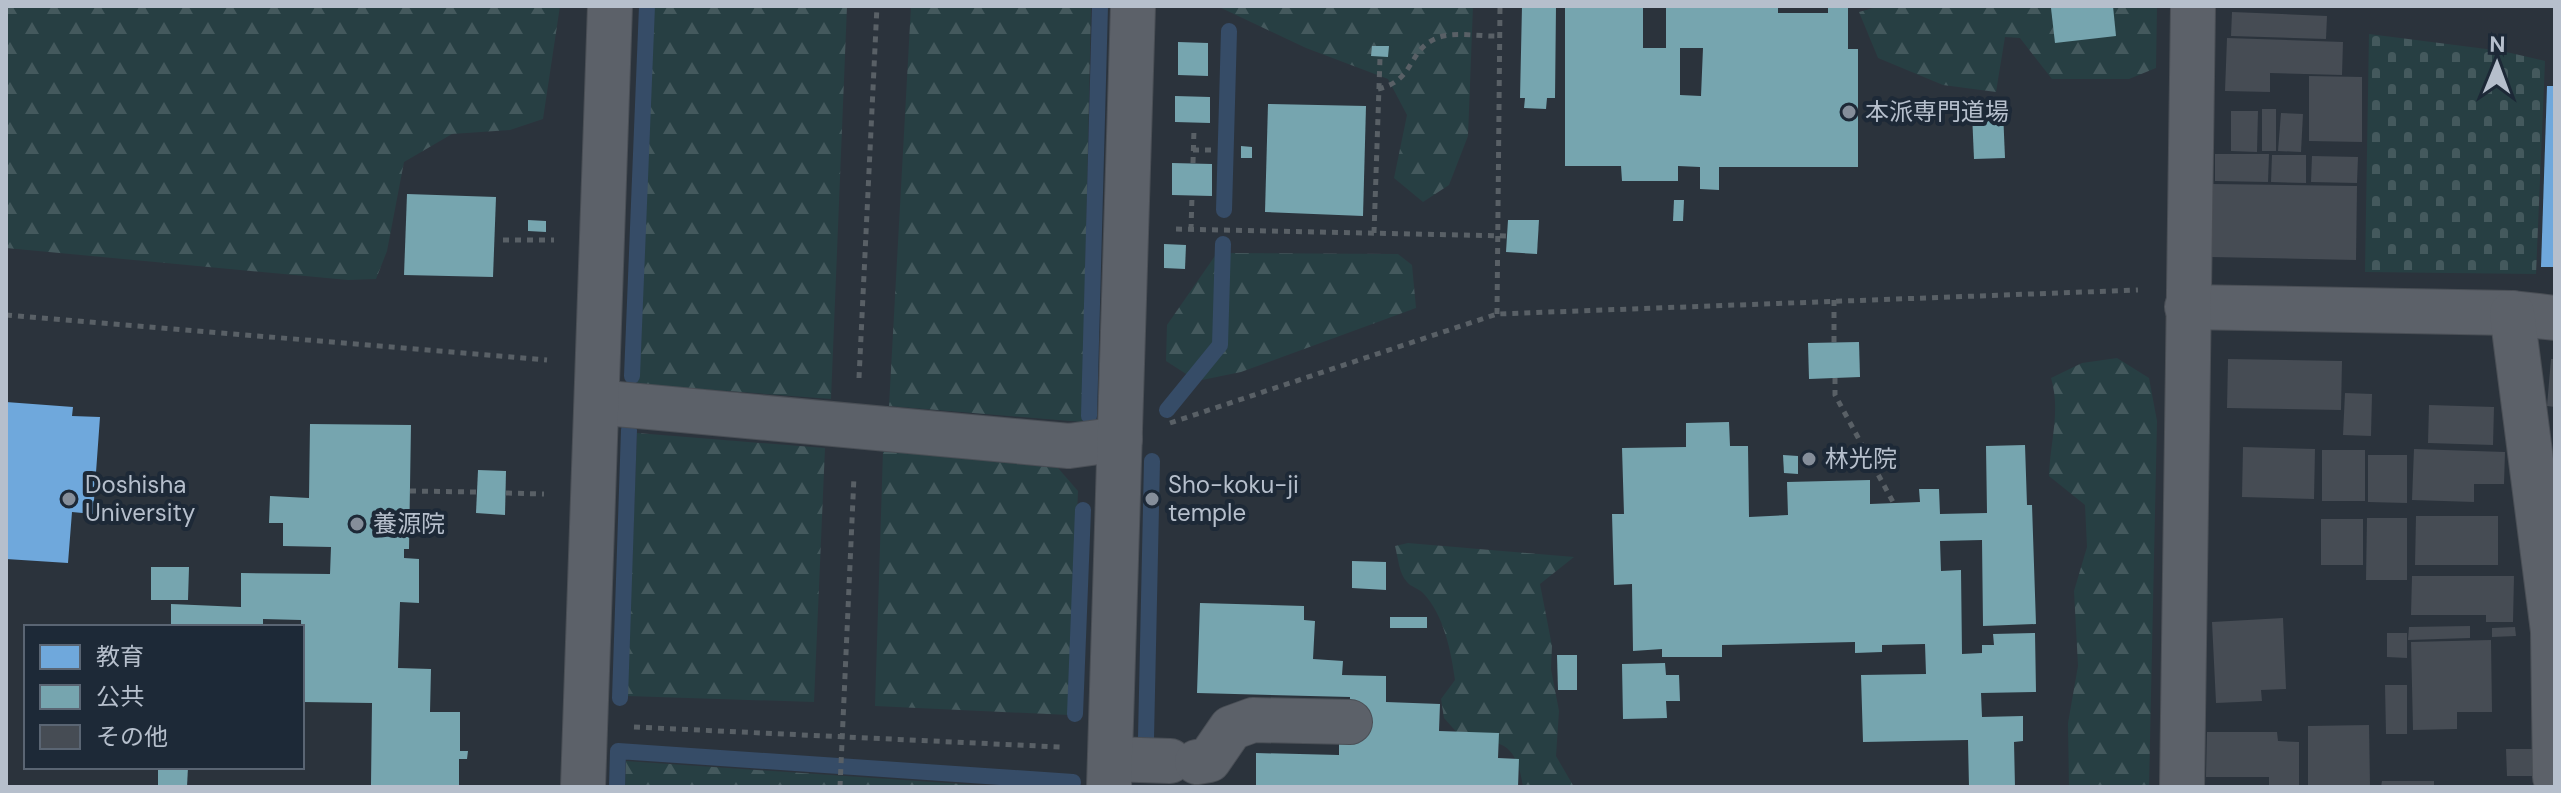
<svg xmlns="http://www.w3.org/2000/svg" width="2561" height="793" viewBox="0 0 2561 793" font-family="'DM Sans','Noto Sans JP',sans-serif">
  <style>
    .forest { fill: url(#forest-firs) }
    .cemetery { fill: url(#cemetery-stones) }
    .schools { fill: #6fa8dc }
    .public { fill: #76a5af; fill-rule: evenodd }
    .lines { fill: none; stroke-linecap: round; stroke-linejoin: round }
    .stream { stroke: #364c67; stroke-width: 16 }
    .building { fill: #464c54 }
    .minor-casing { stroke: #4a4f56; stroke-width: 46 }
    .path { stroke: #596066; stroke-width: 5; stroke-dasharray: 6 6; stroke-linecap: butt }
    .minor { stroke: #5c6169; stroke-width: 44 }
    .poi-dot { fill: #858e9a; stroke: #1d2937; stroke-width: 3 }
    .labels { text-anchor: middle; stroke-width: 8; stroke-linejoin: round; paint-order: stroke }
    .poi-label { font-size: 24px; fill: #b6bfcc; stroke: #1d2937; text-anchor: start }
  </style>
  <defs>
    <pattern id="forest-firs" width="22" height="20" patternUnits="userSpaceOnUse" patternTransform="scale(2)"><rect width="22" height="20" fill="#273f43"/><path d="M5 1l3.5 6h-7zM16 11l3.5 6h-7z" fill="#44595d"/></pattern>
    <pattern id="cemetery-stones" width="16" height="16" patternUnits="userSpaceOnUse" patternTransform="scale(2)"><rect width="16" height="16" fill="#273f43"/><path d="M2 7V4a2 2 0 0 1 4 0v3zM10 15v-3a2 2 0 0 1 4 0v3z" fill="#44595d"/></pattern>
  </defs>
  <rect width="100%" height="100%" fill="#2b333c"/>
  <g class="forest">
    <polygon points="6,6 560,6 543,119 510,130 452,134 404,162 387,251 376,279 348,280 6,248"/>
    <polygon points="653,6 847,6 831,399 637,384"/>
    <polygon points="911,6 1091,6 1082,422 889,406"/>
    <polygon points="1217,6 1473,6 1468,136 1449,185 1423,202 1394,178 1407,115 1388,79 1306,48"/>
    <polygon points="1880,6 2157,6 2156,68 2129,79 2052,79 2020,38 2005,37 1996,92 1943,85 1878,58 1859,12"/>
    <polygon points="1217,253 1398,254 1412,265 1416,308 1241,372 1197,381 1166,361 1167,325"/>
    <path d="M 2117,358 L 2149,378 L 2157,421 L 2149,787 L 2069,787 L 2068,723 L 2078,666 L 2074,591 L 2087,547 L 2085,505 L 2049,476 C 2050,442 2061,411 2051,378 L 2082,363 Z"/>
    <polygon points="637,433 825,448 814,702 627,696"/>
    <polygon points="883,451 1058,468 1078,491 1069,715 875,706"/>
    <path d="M 1408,543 L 1574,557 L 1540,584 L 1552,646 L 1551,669 L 1559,711 L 1556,756 L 1574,787 L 1523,787 C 1516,741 1502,742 1460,736 L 1444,718 L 1441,699 L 1455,680 C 1451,651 1444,615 1423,593 C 1418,588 1411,587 1407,582 C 1399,574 1398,557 1395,546 Z"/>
    <polygon points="626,761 1005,787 625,787"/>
  </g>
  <polygon class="cemetery" points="2369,34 2502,51 2545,61 2536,274 2365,272"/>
  <g class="schools">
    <polygon points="2547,86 2555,86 2555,267 2541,267"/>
    <polygon points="6,402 73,407 72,416 100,417 93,514 72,512 68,563 6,559"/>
  </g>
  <g class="public">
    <polygon points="1522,6 1556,6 1555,98 1547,98 1546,109 1524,108 1525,98 1520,98"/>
    <path d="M 1565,6 L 1643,6 L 1643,48 L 1666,48 L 1666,6 L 1778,6 L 1778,13 L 1828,13 L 1828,6 L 1848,6 L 1848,49 L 1858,49 L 1858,167 L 1719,167 L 1719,190 L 1700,189 L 1700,167 L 1678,166 L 1678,181 L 1622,181 L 1621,166 L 1565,166 ZM 1680,48 L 1703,48 L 1701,96 L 1680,95 Z"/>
    <polygon points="2070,6 2113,6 2116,36 2055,43 2051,8"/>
    <polygon points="1178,42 1208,43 1208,76 1178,75"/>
    <polygon points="1372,46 1389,46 1388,57 1371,56"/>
    <polygon points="1175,96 1210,97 1210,123 1175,122"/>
    <polygon points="1268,104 1366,106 1363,216 1265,212"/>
    <polygon points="2003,111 2005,158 1974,159 1972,113"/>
    <polygon points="1241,146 1252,147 1252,158 1241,158"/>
    <polygon points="1172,163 1212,164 1212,196 1172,195"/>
    <polygon points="407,194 496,197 493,277 404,275"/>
    <polygon points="1674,200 1684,200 1683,221 1673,221"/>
    <polygon points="528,220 546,221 546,232 528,231"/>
    <polygon points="1508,220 1539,220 1537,254 1506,252"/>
    <polygon points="1164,244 1186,245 1185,269 1164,268"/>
    <polygon points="1859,342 1860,377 1809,379 1808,343"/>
    <polygon points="1729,422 1730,446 1748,446 1749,517 1788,515 1787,482 1870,480 1870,504 1920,502 1919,489 1939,489 1940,514 1987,513 1986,446 2025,445 2027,505 2032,505 2036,624 1983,626 1982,540 1940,541 1941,571 1961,570 1962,654 1982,653 1982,645 1994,645 1993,634 2035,633 2036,692 1981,693 1982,717 2023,716 2023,741 2014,742 2015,787 1969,787 1968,740 1863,742 1861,675 1926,674 1925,644 1882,645 1882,652 1855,653 1855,642 1722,645 1722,657 1662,657 1662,649 1633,651 1632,584 1614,585 1612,514 1624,514 1622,448 1686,447 1686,423"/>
    <polygon points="310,424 411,425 409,549 404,549 404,558 419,559 419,603 400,602 398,668 431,669 430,712 460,712 460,751 468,751 467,759 459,759 459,787 371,785 372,703 302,702 301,620 263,619 263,627 171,627 171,604 241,607 241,573 330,574 331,547 283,546 283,523 269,523 270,496 309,498"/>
    <polygon points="1783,455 1798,456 1798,474 1784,473"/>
    <polygon points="478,470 506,471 505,515 476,513"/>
    <polygon points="1352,561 1386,562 1386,590 1352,588"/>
    <polygon points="151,567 189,567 188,600 151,600"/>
    <polygon points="1200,603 1304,606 1304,620 1315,621 1313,659 1343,661 1342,675 1386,676 1386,702 1440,704 1439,731 1499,733 1498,758 1519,759 1518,787 1256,787 1256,753 1339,755 1339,729 1349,729 1350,697 1197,693"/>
    <rect x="1390" y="617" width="37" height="11"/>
    <polygon points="1557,655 1577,655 1577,690 1558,690"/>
    <polygon points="1665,663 1666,675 1679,675 1680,701 1666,701 1667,718 1623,719 1622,664"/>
    <polygon points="158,767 188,767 187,787 158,787"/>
  </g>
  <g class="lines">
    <g class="stream">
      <polyline points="1224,210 1229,31"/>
      <polyline points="632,376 647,6"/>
      <polyline points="1167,410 1220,345 1223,244"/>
      <polyline points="1089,416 1100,6"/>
      <polyline points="620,698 629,430"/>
      <polyline points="1075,714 1083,510"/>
      <polyline points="1146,738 1152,461"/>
      <polyline points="617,787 618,751 1073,782 1072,787"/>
    </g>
  </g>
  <g class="building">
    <polygon points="2232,12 2327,16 2326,39 2231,36"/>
    <polygon points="2227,38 2343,42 2342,75 2270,73 2270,92 2225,91"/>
    <polygon points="2309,76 2362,77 2362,142 2309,141"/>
    <rect x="2262" y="109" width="14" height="42"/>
    <polygon points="2231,111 2258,111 2257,152 2231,151"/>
    <polygon points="2281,113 2303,114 2301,152 2278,151"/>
    <polygon points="2215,154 2269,154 2268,182 2215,181"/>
    <polygon points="2272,155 2306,155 2306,183 2271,182"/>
    <polygon points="2312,156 2358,157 2357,183 2311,182"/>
    <polygon points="2212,184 2357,186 2356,260 2210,257"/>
    <polygon points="2228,359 2342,361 2341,410 2227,408"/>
    <polygon points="2551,359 2555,359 2555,407 2547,406"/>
    <polygon points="2345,393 2372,394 2371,436 2343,435"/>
    <polygon points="2429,405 2494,407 2493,445 2428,443"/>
    <polygon points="2243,447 2315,449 2314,499 2242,497"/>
    <polygon points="2414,449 2505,452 2504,484 2474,484 2474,502 2412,500"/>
    <rect x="2322" y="450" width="43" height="51"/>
    <polygon points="2368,455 2407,455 2407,503 2368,502"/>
    <polygon points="2416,516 2498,516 2498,565 2415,565"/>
    <polygon points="2367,518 2407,518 2407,580 2366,580"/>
    <rect x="2321" y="519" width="42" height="46"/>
    <polygon points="2412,576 2514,576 2513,622 2486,622 2486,615 2411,615"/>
    <polygon points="2283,618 2286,689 2261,690 2262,701 2216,703 2212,622"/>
    <polygon points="2470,626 2470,638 2408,640 2409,627"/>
    <polygon points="2515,627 2516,636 2492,637 2492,628"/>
    <polygon points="2387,633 2407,633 2407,658 2387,657"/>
    <polygon points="2491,640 2492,712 2457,712 2457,729 2413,730 2411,642"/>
    <polygon points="2385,685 2407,685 2407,734 2386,734"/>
    <polygon points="2369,725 2370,787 2308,787 2308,726"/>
    <polygon points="2207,732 2277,732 2278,741 2299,742 2299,787 2269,787 2269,777 2206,777"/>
    <polygon points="2506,749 2542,749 2542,776 2507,776"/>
    <polygon points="2382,781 2434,781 2434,787 2381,787"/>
  </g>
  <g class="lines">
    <defs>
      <g id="minor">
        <polyline points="2187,307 2512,313 2555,318"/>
        <polyline points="2512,313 2553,631 2555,777"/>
        <polyline points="617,404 1069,446 1120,439"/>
        <polyline points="1110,759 1170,761"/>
        <polyline points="1197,762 1209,760 1231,728 1253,720 1350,722"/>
        <polyline points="583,787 610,6"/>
        <polyline points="1109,787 1133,6"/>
        <polyline points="2182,787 2193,6"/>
      </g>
    </defs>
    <use href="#minor" class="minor-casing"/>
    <g class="path">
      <path d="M 1378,89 C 1416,80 1407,50 1437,38 C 1453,31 1482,37 1500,36"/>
      <polyline points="1193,150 1215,150"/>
      <polyline points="1193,163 1194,129"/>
      <polyline points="1176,229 1507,236"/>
      <polyline points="1191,230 1192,196"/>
      <polyline points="1374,233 1380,58"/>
      <polyline points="503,240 554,240"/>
      <polyline points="1834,300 1834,343"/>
      <polyline points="1497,314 1500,6"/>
      <polyline points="6,315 547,360"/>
      <polyline points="859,378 877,6"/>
      <polyline points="1835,378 1835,395 1893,502"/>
      <polyline points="1170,423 1497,314 2138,290"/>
      <polyline points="410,491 477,492"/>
      <polyline points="506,493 544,494"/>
      <polyline points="634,727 1060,747"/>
      <polyline points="840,787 854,476"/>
    </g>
    <use href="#minor" class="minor"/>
  </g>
  <g class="poi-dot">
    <circle cx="1849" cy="112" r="8"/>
    <circle cx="1809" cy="459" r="8"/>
    <circle cx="69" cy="499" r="8"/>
    <circle cx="1152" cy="499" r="8"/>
    <circle cx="357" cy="524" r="8"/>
  </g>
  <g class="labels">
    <g class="poi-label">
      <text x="1865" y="120">本派専門道場</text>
      <text x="1825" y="467">林光院</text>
      <text x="85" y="493">Doshisha<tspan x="85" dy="28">University</tspan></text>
      <text x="1168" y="493">Sho-koku-ji<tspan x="1168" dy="28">temple</tspan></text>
      <text x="373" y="532">養源院</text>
    </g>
  </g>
  <rect width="2561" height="793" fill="none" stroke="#b6bfcc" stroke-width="16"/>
  <rect x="24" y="625" width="280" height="144" fill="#1d2937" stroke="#5a6573" stroke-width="2"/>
  <rect x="40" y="645" width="40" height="24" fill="#6fa8dc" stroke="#5a6573" stroke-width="2"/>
  <text x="96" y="665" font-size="24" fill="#b6bfcc">教育</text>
  <rect x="40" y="685" width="40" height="24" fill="#76a5af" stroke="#5a6573" stroke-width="2"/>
  <text x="96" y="705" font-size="24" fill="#b6bfcc">公共</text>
  <rect x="40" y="725" width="40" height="24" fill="#464c54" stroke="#5a6573" stroke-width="2"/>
  <text x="96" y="745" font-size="24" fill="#b6bfcc">その他</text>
  <g transform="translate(2497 64) rotate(1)" stroke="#1d2937" stroke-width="6" paint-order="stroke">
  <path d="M0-6L14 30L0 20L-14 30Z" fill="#b6bfcc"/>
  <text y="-12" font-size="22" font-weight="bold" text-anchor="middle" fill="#b6bfcc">N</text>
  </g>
</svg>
